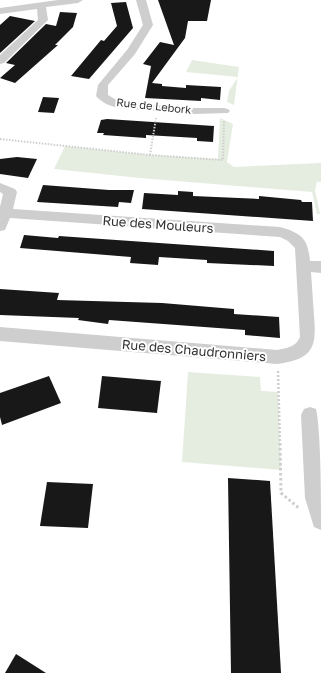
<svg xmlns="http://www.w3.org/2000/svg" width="321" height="673" viewBox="0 0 321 673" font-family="'Golos Text',sans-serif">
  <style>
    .green { fill: #e5ede0 }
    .building { fill: #181818 }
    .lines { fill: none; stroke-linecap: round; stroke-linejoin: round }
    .path-far2 { stroke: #cecece; stroke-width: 2; stroke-dasharray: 1.5 1.5; stroke-linecap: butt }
    .path-far1 { stroke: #cecece; stroke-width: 2.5; stroke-dasharray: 2 2; stroke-linecap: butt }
    .path { stroke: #cecece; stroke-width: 3; stroke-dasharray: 2.5 2.5; stroke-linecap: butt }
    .minor { fill: #cecece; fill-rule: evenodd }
    .labels { text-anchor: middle; stroke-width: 4; stroke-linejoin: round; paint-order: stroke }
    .far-street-label { font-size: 11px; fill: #313131; stroke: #fff }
    .street-label { font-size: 13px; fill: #313131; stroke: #fff }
  </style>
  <rect width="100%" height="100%" fill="#fff"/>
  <g class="green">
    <polygon points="192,60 239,67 234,105 227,102 229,91 238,77 186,72"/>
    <polygon points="220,118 233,124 227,162 234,167 321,163 321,182 317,182 315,190 320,214 317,214 312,192 140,178 54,169 65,146 150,155 218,159"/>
    <polygon points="188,372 260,377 261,391 278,392 281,470 182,462"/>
  </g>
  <g class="building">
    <polygon points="158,0 211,0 207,21 188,21 185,38 152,83 162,84 162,86 186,88 186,85 221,87 220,100 201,98 201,101 145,98 151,66 143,64 160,42 174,45"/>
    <polygon points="126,2 133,28 89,79 71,76 101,40 104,41 117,26 111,3"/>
    <polygon points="60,12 77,13 73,27 55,45 58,45 15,83 0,78 15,65 6,63 46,24 56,26"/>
    <polygon points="10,16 35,21 0,53 0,25"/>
    <polygon points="43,97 59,98 54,113 38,112"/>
    <polygon points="107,119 214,126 213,142 197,141 197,138 146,135 146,138 103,135 104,133 97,133 101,120"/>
    <polygon points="17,157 37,159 28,178 0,174 0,159"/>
    <polygon points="43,185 109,190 134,190 131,203 119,202 118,207 37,202"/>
    <polygon points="178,191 193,192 193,196 259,199 259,196 301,200 302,202 312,202 313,221 142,209 144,193 178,195"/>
    <polygon points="24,235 58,238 59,236 274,251 274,266 207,263 207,260 159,257 158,265 130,263 131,257 20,248"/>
    <polygon points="0,289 59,293 57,300 162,303 234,309 234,314 279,317 280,338 245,335 245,330 109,320 108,324 78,320 79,318 0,315"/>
    <polygon points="49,376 61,403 2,425 0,417 0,393"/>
    <polygon points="102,376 161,381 157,413 98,408"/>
    <polygon points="228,478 270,481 281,673 231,673"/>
    <polygon points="47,482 93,484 88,528 40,526"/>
    <polygon points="16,654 46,673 5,673"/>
  </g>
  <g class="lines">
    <g class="path-far2">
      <polyline points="0,139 150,155 223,160 224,120"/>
      <polyline points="150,155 156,118"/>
    </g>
    <polyline class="path-far1" points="278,371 280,444"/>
    <polyline class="path" points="280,443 281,493 300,509"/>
    <g class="minor">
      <polygon points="58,0 83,0 78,3 46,7 48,20 4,63 0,64 0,55 38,20 37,9 0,14 0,8"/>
      <path d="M 136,0 L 146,0 L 153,25 L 135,54 L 108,85 L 108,95 L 120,102 L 195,108 L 224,108 L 228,109 L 230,111 L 228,113 L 195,114 L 119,108 C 110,106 102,103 96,96 L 98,85 L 127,50 L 143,25 Z"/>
      <path d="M 0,183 L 15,189 L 17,192 L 13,209 L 280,227 C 301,233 308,238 310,261 L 321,261 L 321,273 L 311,272 C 312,287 313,301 314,316 C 317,349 312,359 277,364 L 0,341 L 0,327 L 277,350 C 287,348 296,347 300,337 L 295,248 L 288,241 L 280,237 L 10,218 L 5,230 L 0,231 L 0,207 L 3,194 L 0,192 Z"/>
      <path d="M 310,407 L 316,409 C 321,431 321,503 321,530 L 314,527 L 305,498 L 301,415 L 304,409 Z"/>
    </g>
  </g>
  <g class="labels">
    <g class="far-street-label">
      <text transform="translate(154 106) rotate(6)" y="4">Rue de Lebork</text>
    </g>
    <g class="street-label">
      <text transform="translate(158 224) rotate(4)" y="5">Rue des Mouleurs</text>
      <text transform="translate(194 350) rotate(5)" y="5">Rue des Chaudronniers</text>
    </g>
  </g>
</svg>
